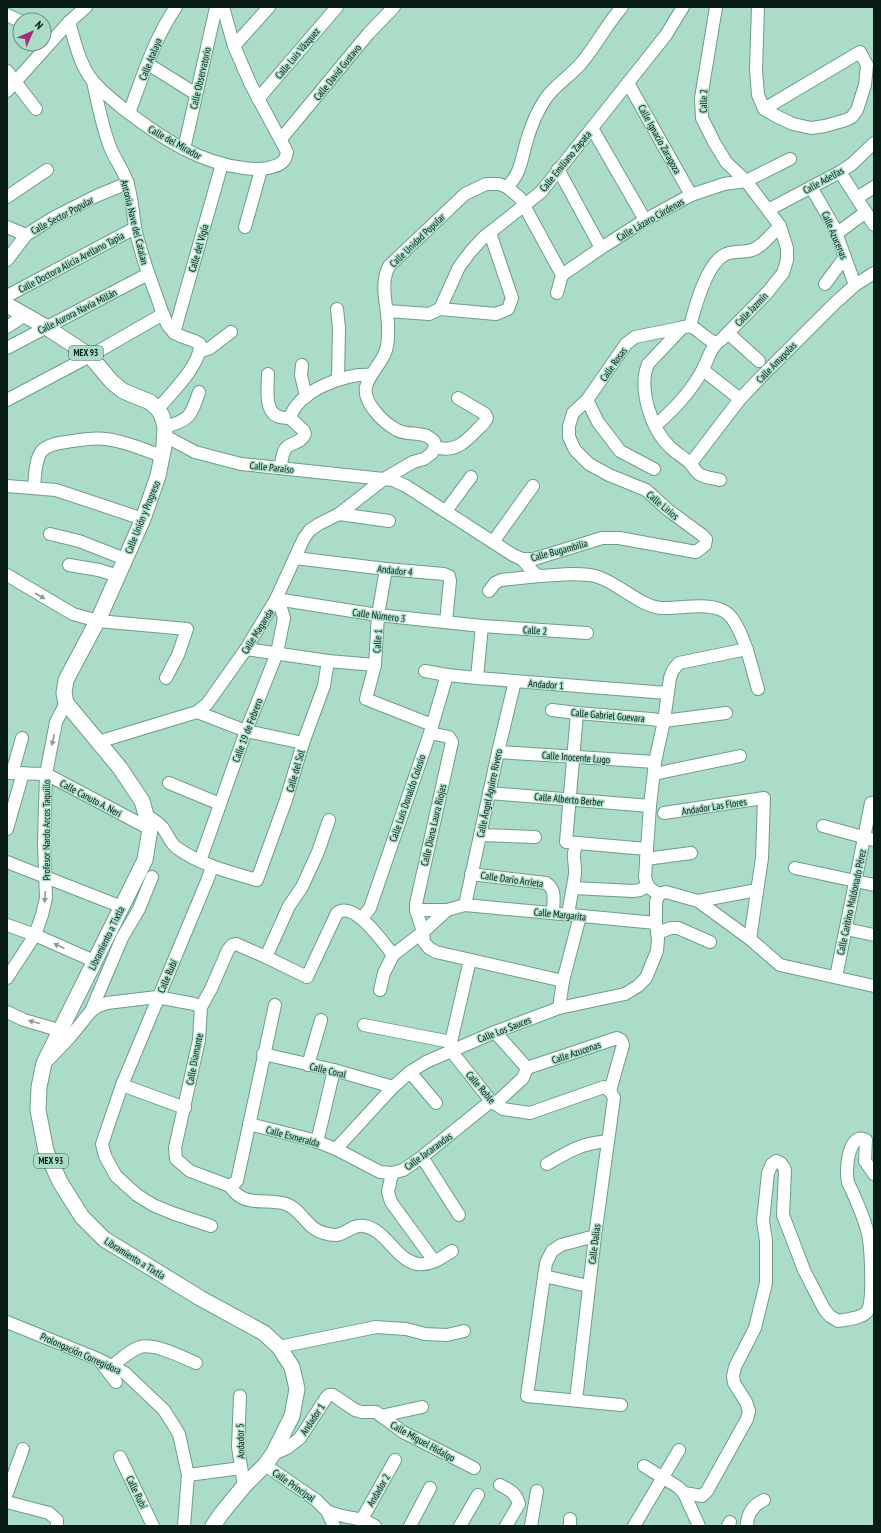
<svg xmlns="http://www.w3.org/2000/svg" width="881" height="1533" viewBox="0 0 881 1533" font-family="'PT Sans Narrow',sans-serif">
  <style>
    .lines { fill: none; stroke-linecap: round; stroke-linejoin: round }
    .minor-casing { stroke: #6d9d8a; stroke-width: 14 }
    .major-casing { stroke: #6d9d8a; stroke-width: 17 }
    .minor { stroke: #fff; stroke-width: 12 }
    .major { stroke: #fff; stroke-width: 15 }
    .oneway { fill: #909996 }
    .labels { text-anchor: middle; stroke-width: 3; stroke-linejoin: round; paint-order: stroke }
    .shield { fill: #abdcc8; stroke: #39564b; stroke-width: 1 }
    .shield-label { font-size: 9px; font-weight: bold; fill: #081c15 }
    .street-label { font-size: 10px; fill: #081c15; stroke: #abdcc8 }
  </style>
  <rect width="100%" height="100%" fill="#abdcc8"/>
  <g class="lines">
    <defs>
      <g id="minor">
        <polyline points="758,7 756,70 758,95 764,109 776,116 793,124 811,128 825,126 846,120 852,117 857,110 865,85 867,65 860,52 764,109"/>
        <polyline points="7,15 20,21"/>
        <path d="M 69,22 C 75,42 80,66 93,81 C 102,92 114,101 125,110 C 160,137 199,163 244,168 C 253,169 260,170 268,168 C 279,165 285,164 287,152 L 251,85 L 234,46 L 223,7"/>
        <polyline points="234,46 269,7"/>
        <polyline points="148,64 196,94"/>
        <polyline points="7,71 36,109"/>
        <path d="M 93,82 C 98,104 102,126 110,147 C 115,160 125,172 128,185 C 132,199 133,213 135,227 C 140,252 149,276 158,300 C 161,309 164,319 169,327 C 178,339 190,337 200,344 C 201,365 171,393 158,409"/>
        <polyline points="628,83 691,195"/>
        <polyline points="7,91 69,22 86,7"/>
        <polyline points="258,99 337,7"/>
        <path d="M 129,113 C 143,76 154,39 176,7"/>
        <polyline points="592,128 645,220"/>
        <polyline points="281,139 368,34 394,7"/>
        <polyline points="184,149 215,12 217,7"/>
        <polyline points="558,169 601,248"/>
        <polyline points="840,172 874,225"/>
        <path d="M 507,187 C 522,172 521,159 527,140 C 531,126 538,110 546,98 C 556,84 572,75 583,61 C 597,44 607,24 622,7"/>
        <polyline points="811,187 834,227 855,285"/>
        <polyline points="7,197 47,170"/>
        <polyline points="857,198 874,187"/>
        <polyline points="768,210 840,172 852,164 874,143"/>
        <polyline points="7,227 26,235"/>
        <polyline points="245,227 261,170"/>
        <polyline points="836,234 866,212"/>
        <polyline points="7,260 26,235 53,218 96,196 128,183"/>
        <polyline points="562,275 601,248 645,220 691,195 724,184 746,181 790,159"/>
        <polyline points="825,284 845,257"/>
        <polyline points="557,293 562,275"/>
        <polyline points="7,296 135,228"/>
        <polyline points="337,309 339,328 338,379"/>
        <polyline points="440,309 459,267 471,251 483,238 541,192 666,35 683,7"/>
        <polyline points="440,309 496,314 508,309 512,298 490,233"/>
        <polyline points="387,311 429,314 440,309"/>
        <path d="M 690,326 C 695,307 706,265 724,255 C 733,250 742,253 752,250 C 762,247 772,233 780,226"/>
        <polyline points="7,327 25,315"/>
        <path d="M 683,327 L 648,364 C 638,388 651,429 670,447 C 676,453 683,457 689,462 C 693,466 695,471 699,474 C 705,478 714,478 720,480"/>
        <polyline points="174,333 222,164"/>
        <polyline points="728,333 759,361"/>
        <polyline points="7,348 148,274"/>
        <polyline points="201,351 210,348 231,332"/>
        <polyline points="302,365 301,375 306,397"/>
        <polyline points="703,370 740,399"/>
        <path d="M 268,374 C 268,386 264,410 277,416 C 281,418 286,418 290,418"/>
        <polyline points="7,400 90,356 163,314"/>
        <polyline points="587,400 598,422 620,451 654,469"/>
        <path d="M 655,426 C 674,409 691,392 703,369 C 708,360 711,345 721,340 L 767,293 L 783,273 L 787,260 L 787,248 L 780,226 L 746,181 L 726,162 L 714,142 L 702,118 L 701,98 L 716,7"/>
        <path d="M 165,427 C 190,420 191,416 199,392"/>
        <path d="M 165,436 L 195,452 L 241,464 L 393,480 L 406,486 L 513,555 L 522,559 L 534,559 L 602,538 L 619,538 L 696,552 L 705,545 L 706,539 L 702,535 L 668,510 L 646,490 L 609,475 L 589,464 L 575,450 L 569,437 L 569,426 L 573,413 L 587,400 L 626,344 L 635,337 L 690,326 C 700,330 705,339 716,343"/>
        <path d="M 435,447 C 459,454 468,438 484,423 L 487,418 L 485,414 L 458,398"/>
        <polyline points="691,463 740,399 761,377 834,304 855,285 874,273"/>
        <path d="M 280,468 C 282,462 282,451 287,447 C 293,442 301,443 305,434 L 304,431 L 290,418 C 298,391 344,373 370,375"/>
        <polyline points="7,486 56,490 143,519"/>
        <path d="M 34,488 C 35,477 35,461 41,452 C 46,445 58,443 66,442 C 79,440 93,437 106,439 C 125,441 144,450 162,456"/>
        <polyline points="446,511 471,477"/>
        <polyline points="339,514 389,521"/>
        <polyline points="50,534 79,541 125,559"/>
        <polyline points="493,542 533,486"/>
        <polyline points="295,558 386,569 444,574 449,576 450,581 446,622"/>
        <path d="M 522,559 L 534,573 L 540,576 C 558,575 578,572 595,576 C 616,581 639,606 661,608 C 681,609 711,601 727,613 C 743,626 752,669 758,689"/>
        <polyline points="69,565 99,570 118,576"/>
        <polyline points="386,569 378,615 375,665 366,699 432,725"/>
        <polyline points="7,575 73,614 98,621 187,629 178,655 166,678"/>
        <polyline points="489,591 495,583 501,580 540,576"/>
        <polyline points="276,599 378,615 482,626 587,633"/>
        <polyline points="246,649 328,661 375,665"/>
        <polyline points="425,671 447,675 477,678 667,693"/>
        <polyline points="477,678 482,626"/>
        <polyline points="552,710 577,713 651,719 664,721 726,713"/>
        <polyline points="197,712 246,731 303,743"/>
        <polyline points="577,713 566,842 647,849"/>
        <polyline points="430,733 449,737 452,742 416,904 416,910 423,932 424,942 429,948 436,952 563,981"/>
        <path d="M 98,742 L 197,712 L 207,704 L 246,649 L 276,599 L 304,538 L 310,530 L 319,524 L 339,514 L 384,479 L 413,462 L 424,459 L 432,453 L 435,447 L 434,441 C 432,440 429,437 427,436 C 418,432 405,435 397,430 C 388,425 380,418 374,410 C 354,385 375,375 385,353 C 387,348 388,341 388,335 C 390,312 378,287 389,266 L 465,194 L 486,184 L 499,184 L 507,187 L 520,198 L 562,275"/>
        <polyline points="498,752 655,762"/>
        <polyline points="7,773 46,774 150,829"/>
        <polyline points="12,773 22,738"/>
        <polyline points="654,774 740,756"/>
        <polyline points="169,783 220,804"/>
        <polyline points="489,793 650,806"/>
        <polyline points="664,813 764,798 762,858 750,939"/>
        <path d="M 146,815 C 152,819 158,822 163,828 C 168,835 170,843 177,848 C 201,865 229,872 257,880 L 286,800 L 303,743 L 324,686 L 328,661"/>
        <polyline points="823,826 874,840"/>
        <polyline points="7,829 23,773"/>
        <polyline points="480,835 535,837"/>
        <polyline points="646,859 691,853"/>
        <polyline points="200,861 246,731 277,653 284,618 281,608 276,599"/>
        <polyline points="7,862 122,907"/>
        <polyline points="795,868 874,885"/>
        <path d="M 471,874 L 546,883 C 557,890 553,900 553,913"/>
        <polyline points="573,888 633,891 640,890 647,886"/>
        <path d="M 659,894 C 651,890 647,887 645,877 L 650,806 L 655,762 L 664,721 L 670,678 L 673,670 L 679,663 L 747,649"/>
        <polyline points="659,894 666,892 698,901 750,939 780,965 874,986"/>
        <polyline points="698,901 757,890"/>
        <polyline points="465,905 498,752 515,681"/>
        <polyline points="416,910 447,910"/>
        <path d="M 568,915 C 570,901 573,888 575,874 C 576,861 570,855 578,843"/>
        <polyline points="362,918 370,908 430,733 447,675"/>
        <polyline points="7,925 35,935 94,961"/>
        <polyline points="846,929 874,935"/>
        <polyline points="657,933 671,928 678,928 710,942"/>
        <polyline points="266,957 289,906 302,887 318,852 329,820"/>
        <polyline points="836,977 871,803"/>
        <polyline points="7,978 35,935 42,915 46,898 44,842 46,774 56,722 66,703"/>
        <polyline points="380,990 384,973 393,955 423,932 447,910 465,905 656,923"/>
        <polyline points="559,1008 563,981 580,916"/>
        <polyline points="91,1011 122,938 139,909 152,877"/>
        <polyline points="7,1012 24,1020 62,1031"/>
        <polyline points="364,1025 451,1042 452,1052 491,1101 503,1109 530,1113 604,1087 610,1091"/>
        <polyline points="495,1032 527,1068"/>
        <polyline points="451,1042 470,960"/>
        <polyline points="263,1054 334,1070 393,1087"/>
        <polyline points="48,1060 70,1037 91,1011 98,1006 107,1003 157,997 194,1004 201,1007"/>
        <polyline points="308,1065 321,1020"/>
        <polyline points="527,1068 617,1038 621,1040 623,1045 610,1091"/>
        <polyline points="410,1072 436,1103"/>
        <polyline points="122,1085 185,1108"/>
        <polyline points="495,1104 523,1078 527,1068"/>
        <polyline points="249,1124 313,1140 336,1149 380,1172 392,1173 403,1170 422,1157 491,1101"/>
        <polyline points="317,1142 334,1070"/>
        <polyline points="336,1149 393,1087 410,1072 426,1062 495,1032 559,1008 625,994 638,986 646,978 657,951 658,939 656,923 656,902 659,894"/>
        <polyline points="422,1157 459,1215"/>
        <path d="M 547,1164 C 571,1150 580,1144 608,1141"/>
        <polyline points="392,1173 388,1192 391,1202 434,1261"/>
        <path d="M 230,1186 L 190,1171 L 176,1159 L 175,1148 L 199,1040 L 201,1007 L 211,989 L 228,950 L 232,945 L 236,944 L 266,957 L 307,977 L 337,913 C 354,900 383,942 393,955"/>
        <path d="M 230,1186 C 232,1189 235,1193 238,1195 C 250,1205 271,1199 286,1204 C 301,1209 307,1229 324,1233 C 327,1234 332,1235 336,1235 C 346,1234 353,1224 364,1226 C 387,1230 395,1260 418,1264 C 431,1266 442,1257 452,1251"/>
        <polyline points="230,1186 237,1181 275,1005"/>
        <polyline points="211,1226 172,1213 153,1205 137,1195 116,1176 105,1156 102,1144 122,1085 207,881 212,867"/>
        <polyline points="595,1236 561,1245 552,1251 546,1263 527,1396 621,1405"/>
        <polyline points="544,1276 588,1286"/>
        <polyline points="7,1322 98,1359 125,1373 164,1410 179,1434 188,1475 184,1526"/>
        <polyline points="279,1347 376,1327 406,1329 425,1334 447,1335 464,1331"/>
        <polyline points="100,1361 116,1382"/>
        <path d="M 112,1366 C 121,1359 129,1351 140,1347 C 155,1343 182,1357 196,1363"/>
        <polyline points="240,1396 238,1447 244,1486"/>
        <polyline points="576,1400 595,1236 614,1098 610,1091"/>
        <polyline points="381,1416 422,1407"/>
        <polyline points="273,1454 287,1448 300,1438 326,1398 329,1395 333,1395 355,1410 362,1412 376,1412 403,1432 474,1468"/>
        <polyline points="120,1457 153,1526"/>
        <polyline points="265,1465 316,1500 327,1511 334,1526"/>
        <polyline points="644,1466 678,1487 684,1493 699,1526"/>
        <polyline points="188,1475 241,1468"/>
        <path d="M 500,1485 C 510,1490 516,1493 519,1504 L 506,1526"/>
        <polyline points="7,1493 23,1449"/>
        <path d="M 684,1493 L 702,1496 L 707,1491 L 747,1419 L 749,1411 L 746,1402 L 734,1383 L 733,1376 L 735,1367 L 755,1328 L 766,1283 L 766,1241 L 763,1221 L 768,1173 L 772,1164 L 776,1161 C 782,1163 784,1166 785,1171 L 783,1215 L 804,1270 L 824,1309 L 830,1316 L 838,1321 C 847,1319 860,1319 867,1312 C 874,1302 871,1243 867,1230 C 864,1218 858,1205 853,1193 C 852,1190 849,1186 848,1182 C 845,1172 848,1131 866,1140 L 865,1161 L 874,1174"/>
        <polyline points="7,1502 49,1513 57,1520 57,1526"/>
        <path d="M 327,1511 C 343,1519 361,1516 375,1526"/>
        <polyline points="362,1519 395,1460"/>
        <polyline points="410,1526 430,1488"/>
        <polyline points="460,1526 478,1495"/>
        <polyline points="531,1526 537,1491"/>
        <polyline points="570,1526 570,1519"/>
        <polyline points="634,1526 679,1450"/>
        <polyline points="728,1526 730,1522"/>
        <path d="M 747,1526 C 747,1514 753,1505 764,1500"/>
      </g>
      <polyline id="major" points="7,305 46,327 90,356 112,382 123,391 150,402 158,409 162,416 165,427 164,446 158,476 143,519 100,616 66,680 64,693 66,703 120,768 142,801 150,829 145,860 44,1063 39,1087 38,1110 46,1151 60,1182 82,1217 104,1239 200,1298 264,1333 279,1347 292,1367 297,1389 292,1416 273,1454 265,1465 244,1486 221,1514 213,1526"/>
    </defs>
    <use href="#minor" class="minor-casing"/>
    <use href="#major" class="major-casing"/>
    <use href="#minor" class="minor"/>
    <use href="#major" class="major"/>
  </g>
  <defs><path id="oneway-solid" d="M-6-.8H1V-3.2L6.5 0L1 3.2V.8H-6Z"/></defs>
  <g class="oneway">
    <use href="#oneway-solid" transform="translate(40 596) rotate(30)"/>
    <use href="#oneway-solid" transform="translate(53 740) rotate(102)"/>
    <use href="#oneway-solid" transform="translate(45 897) rotate(94)"/>
    <use href="#oneway-solid" transform="translate(59 946) rotate(-156)"/>
    <use href="#oneway-solid" transform="translate(34 1022) rotate(-165)"/>
  </g>
  <g class="labels">
    <g class="shield">
      <rect x="69" y="346" width="34" height="14" rx="3"/>
      <rect x="34" y="1154" width="34" height="14" rx="3"/>
    </g>
    <g class="shield-label">
      <text x="86" y="356">MEX 93</text>
      <text x="51" y="1164">MEX 93</text>
    </g>
    <g class="street-label">
      <text transform="translate(297 53) rotate(-50)" y="4">Calle Luis Vázquez</text>
      <text transform="translate(150 59) rotate(-68)" y="4">Calle Atalaya</text>
      <text transform="translate(337 72) rotate(-51)" y="4">Calle David Gustavo</text>
      <text transform="translate(200 78) rotate(-77)" y="4">Calle Observatorio</text>
      <text transform="translate(703 101) rotate(-89)" y="4">Calle 2</text>
      <text transform="translate(660 139) rotate(61)" y="4">Calle Ignacio Zaragoza</text>
      <text transform="translate(175 142) rotate(29)" y="4">Calle del Mirador</text>
      <text transform="translate(565 161) rotate(-51)" y="4">Calle Emiliano Zapata</text>
      <text transform="translate(823 180) rotate(-29)" y="4">Calle Adelfas</text>
      <text transform="translate(62 215) rotate(-28)" y="4">Calle Sector Popular</text>
      <text transform="translate(650 219) rotate(-30)" y="4">Calle Lázaro Cárdenas</text>
      <text transform="translate(135 222) rotate(76)" y="4">Antonia Nave del Catalan</text>
      <text transform="translate(835 235) rotate(67)" y="4">Calle Azucenas</text>
      <text transform="translate(417 240) rotate(-44)" y="4">Calle Unidad Popular</text>
      <text transform="translate(198 248) rotate(-74)" y="4">Calle del Vigía</text>
      <text transform="translate(71 262) rotate(-28)" y="4">Calle Doctora Alicia Arellano Tapia</text>
      <text transform="translate(751 309) rotate(-46)" y="4">Calle Jazmín</text>
      <text transform="translate(77 311) rotate(-27)" y="4">Calle Aurora Navia Millán</text>
      <text transform="translate(776 362) rotate(-46)" y="4">Calle Amapolas</text>
      <text transform="translate(613 364) rotate(-55)" y="4">Calle Rosas</text>
      <text transform="translate(272 467) rotate(6)" y="4">Calle Paraíso</text>
      <text transform="translate(663 505) rotate(40)" y="4">Calle Lirios</text>
      <text transform="translate(142 517) rotate(-68)" y="4">Calle Unión y Progreso</text>
      <text transform="translate(559 550) rotate(-15)" y="4">Calle Bugambilia</text>
      <text transform="translate(395 570) rotate(6)" y="4">Andador 4</text>
      <text transform="translate(379 615) rotate(7)" y="4">Calle Número 3</text>
      <text transform="translate(535 630) rotate(4)" y="4">Calle 2</text>
      <text transform="translate(257 631) rotate(-58)" y="4">Calle Maganda</text>
      <text transform="translate(377 641) rotate(-86)" y="4">Calle 1</text>
      <text transform="translate(546 684) rotate(4)" y="4">Andador 1</text>
      <text transform="translate(608 715) rotate(5)" y="4">Calle Gabriel Guevara</text>
      <text transform="translate(247 730) rotate(-69)" y="4">Calle 19 de Febrero</text>
      <text transform="translate(576 757) rotate(4)" y="4">Calle Inocente Lugo</text>
      <text transform="translate(295 771) rotate(-74)" y="4">Calle del Sol</text>
      <text transform="translate(489 793) rotate(-78)" y="4">Calle Ángel Aguirre Rivero</text>
      <text transform="translate(91 798) rotate(28)" y="4">Calle Canuto A. Neri</text>
      <text transform="translate(407 798) rotate(-71)" y="4">Calle Luis Donaldo Colosio</text>
      <text transform="translate(569 799) rotate(5)" y="4">Calle Alberto Berber</text>
      <text transform="translate(714 806) rotate(-9)" y="4">Andador Las Flores</text>
      <text transform="translate(433 825) rotate(-77)" y="4">Calle Diana Laura Riojas</text>
      <text transform="translate(46 830) rotate(-90)" y="4">Profesor Nardo Arcos Taquillo</text>
      <text transform="translate(512 879) rotate(8)" y="4">Calle Dario Arrieta</text>
      <text transform="translate(851 902) rotate(-78)" y="4">Calle Caritino Maldonado Pérez</text>
      <text transform="translate(560 914) rotate(6)" y="4">Calle Margarita</text>
      <text transform="translate(106 938) rotate(-64)" y="4">Libramiento a Tixtla</text>
      <text transform="translate(167 976) rotate(-67)" y="4">Calle Rubí</text>
      <text transform="translate(504 1029) rotate(-21)" y="4">Calle Los Sauces</text>
      <text transform="translate(576 1052) rotate(-19)" y="4">Calle Azucenas</text>
      <text transform="translate(194 1059) rotate(-79)" y="4">Calle Diamante</text>
      <text transform="translate(328 1070) rotate(14)" y="4">Calle Coral</text>
      <text transform="translate(481 1087) rotate(49)" y="4">Calle Roble</text>
      <text transform="translate(293 1136) rotate(15)" y="4">Calle Esmeralda</text>
      <text transform="translate(428 1151) rotate(-36)" y="4">Calle Jacarandas</text>
      <text transform="translate(594 1244) rotate(-83)" y="4">Calle Dalias</text>
      <text transform="translate(135 1258) rotate(32)" y="4">Libramiento a Tixtla</text>
      <text transform="translate(81 1353) rotate(24)" y="4">Prolongación Corregidora</text>
      <text transform="translate(312 1419) rotate(-56)" y="4">Andador 1</text>
      <text transform="translate(240 1441) rotate(-92)" y="4">Andador 5</text>
      <text transform="translate(423 1441) rotate(29)" y="4">Calle Miguel Hidalgo</text>
      <text transform="translate(294 1485) rotate(35)" y="4">Calle Principal</text>
      <text transform="translate(378 1490) rotate(-60)" y="4">Andador 2</text>
      <text transform="translate(137 1492) rotate(64)" y="4">Calle Rubí</text>
    </g>
  </g>
  <rect width="881" height="1533" fill="none" stroke="#081c15" stroke-width="16"/>
  <g transform="translate(32 32) rotate(45)"><circle r="19" fill="#abdcc8" stroke="#6a8f80"/>
  <path d="M0-3L7 15L0 10L-7 15Z" fill="#aa2a78"/>
  <text y="-6" font-size="11" font-weight="bold" text-anchor="middle" fill="#081c15">N</text>
  </g>
</svg>
